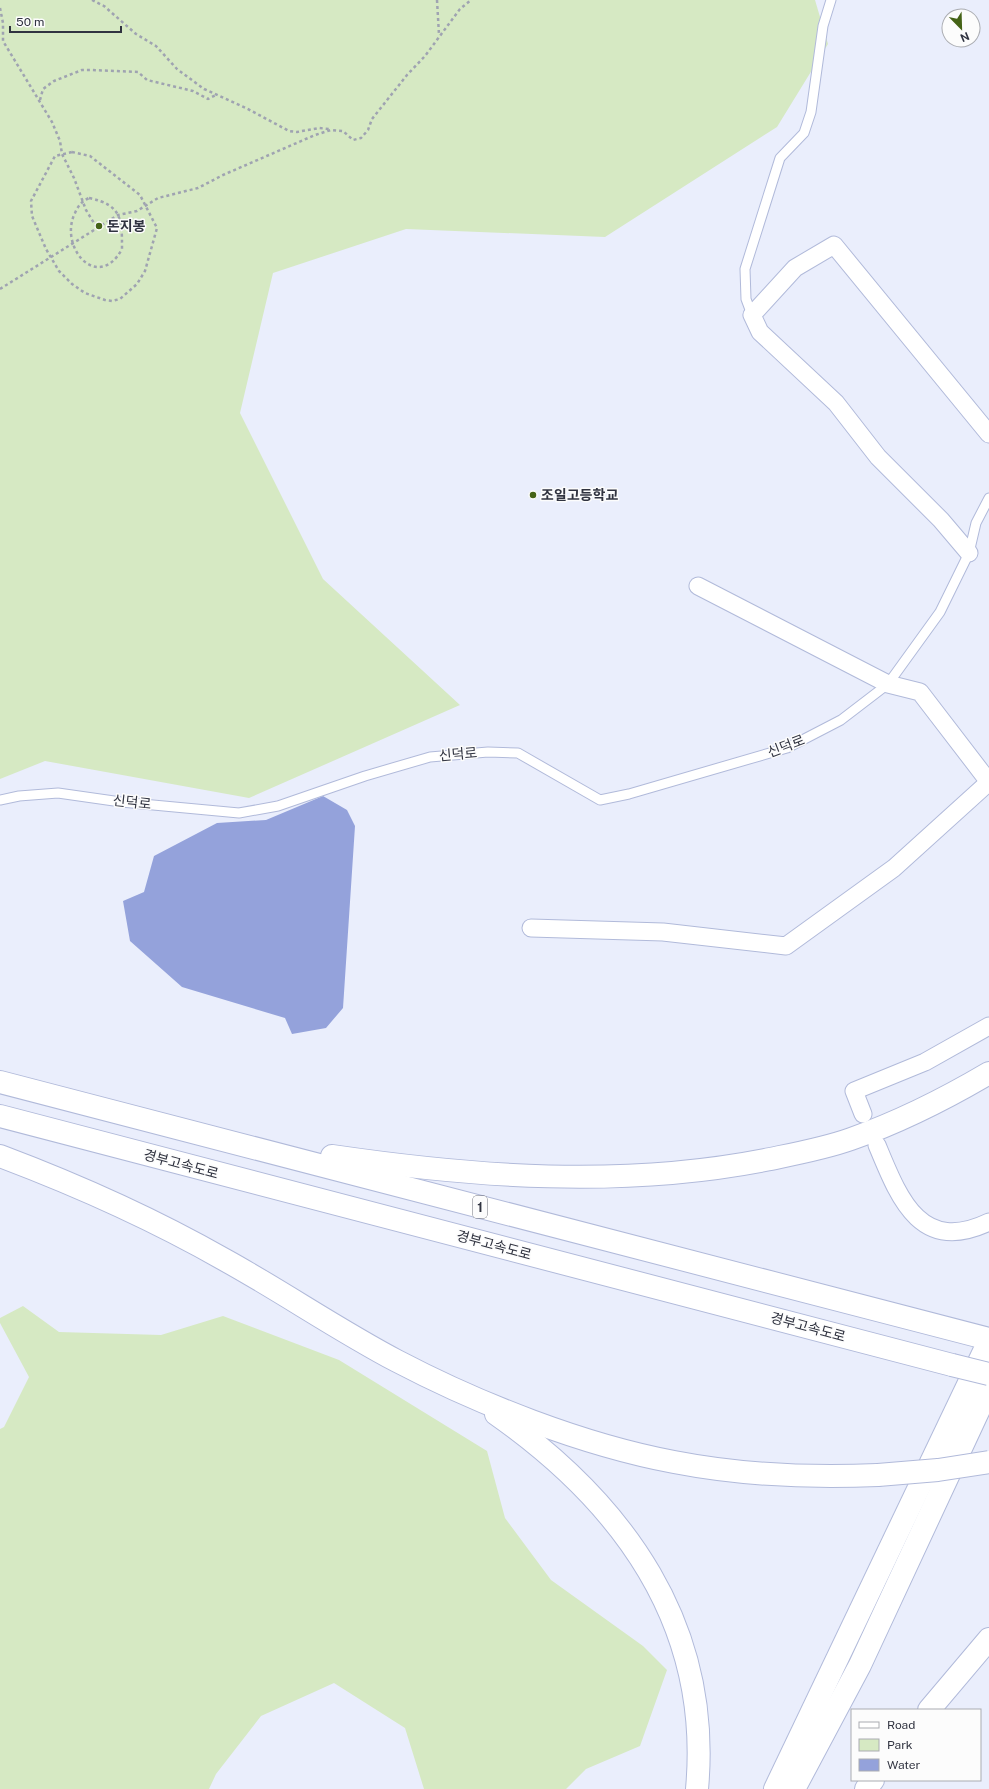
<svg xmlns="http://www.w3.org/2000/svg" width="989" height="1789" viewBox="0 0 989 1789" font-family="'Public Sans','Noto Sans KR',sans-serif">
  <style>
    .green { fill: #d6e9c3 }
    .water { fill: #94a2db }
    .lines { fill: none; stroke-linecap: round; stroke-linejoin: round }
    .service-casing { stroke: #b1bada; stroke-width: 11 }
    .minor-casing { stroke: #b1bada; stroke-width: 19 }
    .motorway-casing { stroke: #b1bada; stroke-width: 24 }
    .path { stroke: #9fa3b1; stroke-width: 2.5; stroke-dasharray: 3 3; stroke-linecap: butt }
    .service { stroke: #fff; stroke-width: 9 }
    .minor { stroke: #fff; stroke-width: 17 }
    .motorway { stroke: #fff; stroke-width: 22 }
    .motorway-bridge-casing { stroke: #b1bada; stroke-width: 24; stroke-linecap: butt }
    .motorway-bridge { stroke: #fff; stroke-width: 22 }
    .poi-dot { fill: #456317; stroke: #fcfcfc; stroke-width: 1.5 }
    .labels { text-anchor: middle; stroke-width: 3; stroke-linejoin: round; paint-order: stroke }
    .shield { fill: #fcfcfc; stroke: #6d6f78; stroke-width: 1 }
    .shield-label { font-size: 13px; font-weight: bold; fill: #303340 }
    .poi-label { font-size: 14px; font-weight: bold; fill: #303340; stroke: #fcfcfc; text-anchor: start }
    .street-label { font-size: 14px; fill: #303340; stroke: #fcfcfc }
  </style>
  <rect width="100%" height="100%" fill="#eaeefc"/>
  <g class="green">
    <polygon points="0,0 815,0 828,44 777,127 605,237 406,229 273,273 240,413 323,579 460,705 249,798 45,761 0,779"/>
    <polygon points="23,1306 59,1332 161,1335 223,1316 339,1360 487,1451 505,1518 551,1580 643,1646 667,1670 640,1746 586,1769 566,1789 424,1789 405,1728 334,1683 261,1716 216,1774 209,1789 0,1789 0,1429 4,1427 29,1377 0,1323 0,1318"/>
  </g>
  <polygon class="water" points="323,796 347,810 355,826 343,1008 326,1028 292,1034 285,1018 182,987 130,941 123,901 144,892 154,856 217,823 266,820"/>
  <g class="lines">
    <defs>
      <g id="service">
        <polyline points="752,315 746,299 745,269 780,158 804,133 811,112 823,26 831,0"/>
        <polyline points="0,800 19,796 58,793 121,802 239,813 278,806 365,776 430,757 488,752 518,753 600,800 629,794 787,748 841,720 888,684 940,612 969,553 976,523 989,498"/>
      </g>
      <g id="minor">
        <polyline points="969,553 941,520 878,457 836,403 760,332 752,315 795,268 834,245 989,434"/>
        <polyline points="698,586 888,684 920,692 989,782"/>
        <polyline points="531,928 663,932 786,946 894,868 989,782"/>
        <polyline points="863,1114 854,1091 925,1062 989,1026"/>
        <path d="M 877,1145 C 899,1198 920,1255 989,1222"/>
      </g>
      <g id="motorway">
        <polyline points="0,1082 989,1339"/>
        <polyline points="0,1116 952,1365"/>
        <path d="M 0,1156 C 77,1185 153,1219 225,1260 C 283,1292 338,1330 397,1361 C 479,1404 583,1445 674,1462 C 741,1475 810,1478 878,1475"/>
        <path d="M 332,1156 C 476,1177 621,1188 765,1160 C 794,1154 823,1149 851,1139 C 899,1122 945,1099 989,1073"/>
        <path d="M 496,1414 C 624,1504 712,1626 697,1789"/>
        <polyline points="929,1710 989,1639"/>
        <polyline points="775,1789 989,1341"/>
        <polyline points="794,1789 860,1665 989,1388"/>
        <polyline points="866,1789 873,1780"/>
      </g>
    </defs>
    <use href="#service" class="service-casing"/>
    <use href="#minor" class="minor-casing"/>
    <use href="#motorway" class="motorway-casing"/>
    <g class="path">
      <polyline points="92,0 104,6 136,34 156,46 177,69 204,89 246,108 289,131 297,132 319,128 329,129"/>
      <polyline points="437,0 439,35"/>
      <polyline points="0,8 3,23 3,41 52,122 60,141 62,154 74,178 86,210 97,228"/>
      <polyline points="40,100 43,89 54,81 82,70 92,70 138,72 147,80 193,91 208,99 216,95"/>
      <polygon points="72,152 90,156 140,195 157,228 145,271 137,284 120,299 112,301 105,300 85,293 72,284 59,271 46,249 32,216 31,201 55,156"/>
      <path d="M 89,198 C 122,205 122,219 122,249 C 98,293 58,247 75,213 C 78,206 82,201 89,198 Z"/>
      <polyline points="0,289 118,215 137,211 158,198 198,188 223,175 315,135 331,130 343,131 353,140 361,138 368,130 372,119 407,75 425,56 460,9 471,0"/>
    </g>
    <use href="#service" class="service"/>
    <use href="#minor" class="minor"/>
    <use href="#motorway" class="motorway"/>
    <defs>
      <g id="motorway-bridge">
        <polyline points="952,1365 989,1374"/>
        <polyline points="878,1475 938,1470 989,1462"/>
      </g>
    </defs>
    <use href="#motorway-bridge" class="motorway-bridge-casing"/>
    <use href="#motorway-bridge" class="motorway-bridge"/>
  </g>
  <g class="poi-dot">
    <circle cx="99" cy="226" r="4"/>
    <circle cx="533" cy="495" r="4"/>
  </g>
  <g class="labels">
    <rect class="shield" x="473" y="1196" width="14" height="22" rx="3"/>
    <g class="shield-label">
      <text x="480" y="1212">1</text>
    </g>
    <g class="poi-label">
      <text x="107" y="231">돈지봉</text>
      <text x="541" y="500">조일고등학교</text>
    </g>
    <g class="street-label">
      <text transform="translate(786 746) rotate(-21)" y="5">신덕로</text>
      <text transform="translate(458 754) rotate(-5)" y="5">신덕로</text>
      <text transform="translate(132 802) rotate(6)" y="5">신덕로</text>
      <text transform="translate(181 1164) rotate(15)" y="5">경부고속도로</text>
      <text transform="translate(494 1245) rotate(15)" y="5">경부고속도로</text>
      <text transform="translate(808 1327) rotate(15)" y="5">경부고속도로</text>
    </g>
  </g>
  <rect x="851" y="1709" width="130" height="72" fill="#fcfcfc" stroke="#aaacb1"/>
  <rect x="859" y="1722" width="20" height="6" fill="#ffffff" stroke="#aaacb1"/>
  <text x="887" y="1729" font-size="12" fill="#303340">Road</text>
  <rect x="859" y="1739" width="20" height="12" fill="#d6e9c3" stroke="#aaacb1"/>
  <text x="887" y="1749" font-size="12" fill="#303340">Park</text>
  <rect x="859" y="1759" width="20" height="12" fill="#94a2db" stroke="#aaacb1"/>
  <text x="887" y="1769" font-size="12" fill="#303340">Water</text>
  <g transform="translate(961 28) rotate(157)"><circle r="19" fill="#fcfcfc" stroke="#aaacb1"/>
  <path d="M0-3L7 15L0 10L-7 15Z" fill="#456317"/>
  <text y="-6" font-size="11" font-weight="bold" text-anchor="middle" fill="#303340">N</text>
  </g>
  <path d="M10 26v6h111v-6" fill="none" stroke="#303340" stroke-width="2"/>
  <text x="16" y="26" font-size="12" fill="#303340" stroke="#fcfcfc" stroke-width="3" paint-order="stroke">50 m</text>
</svg>
